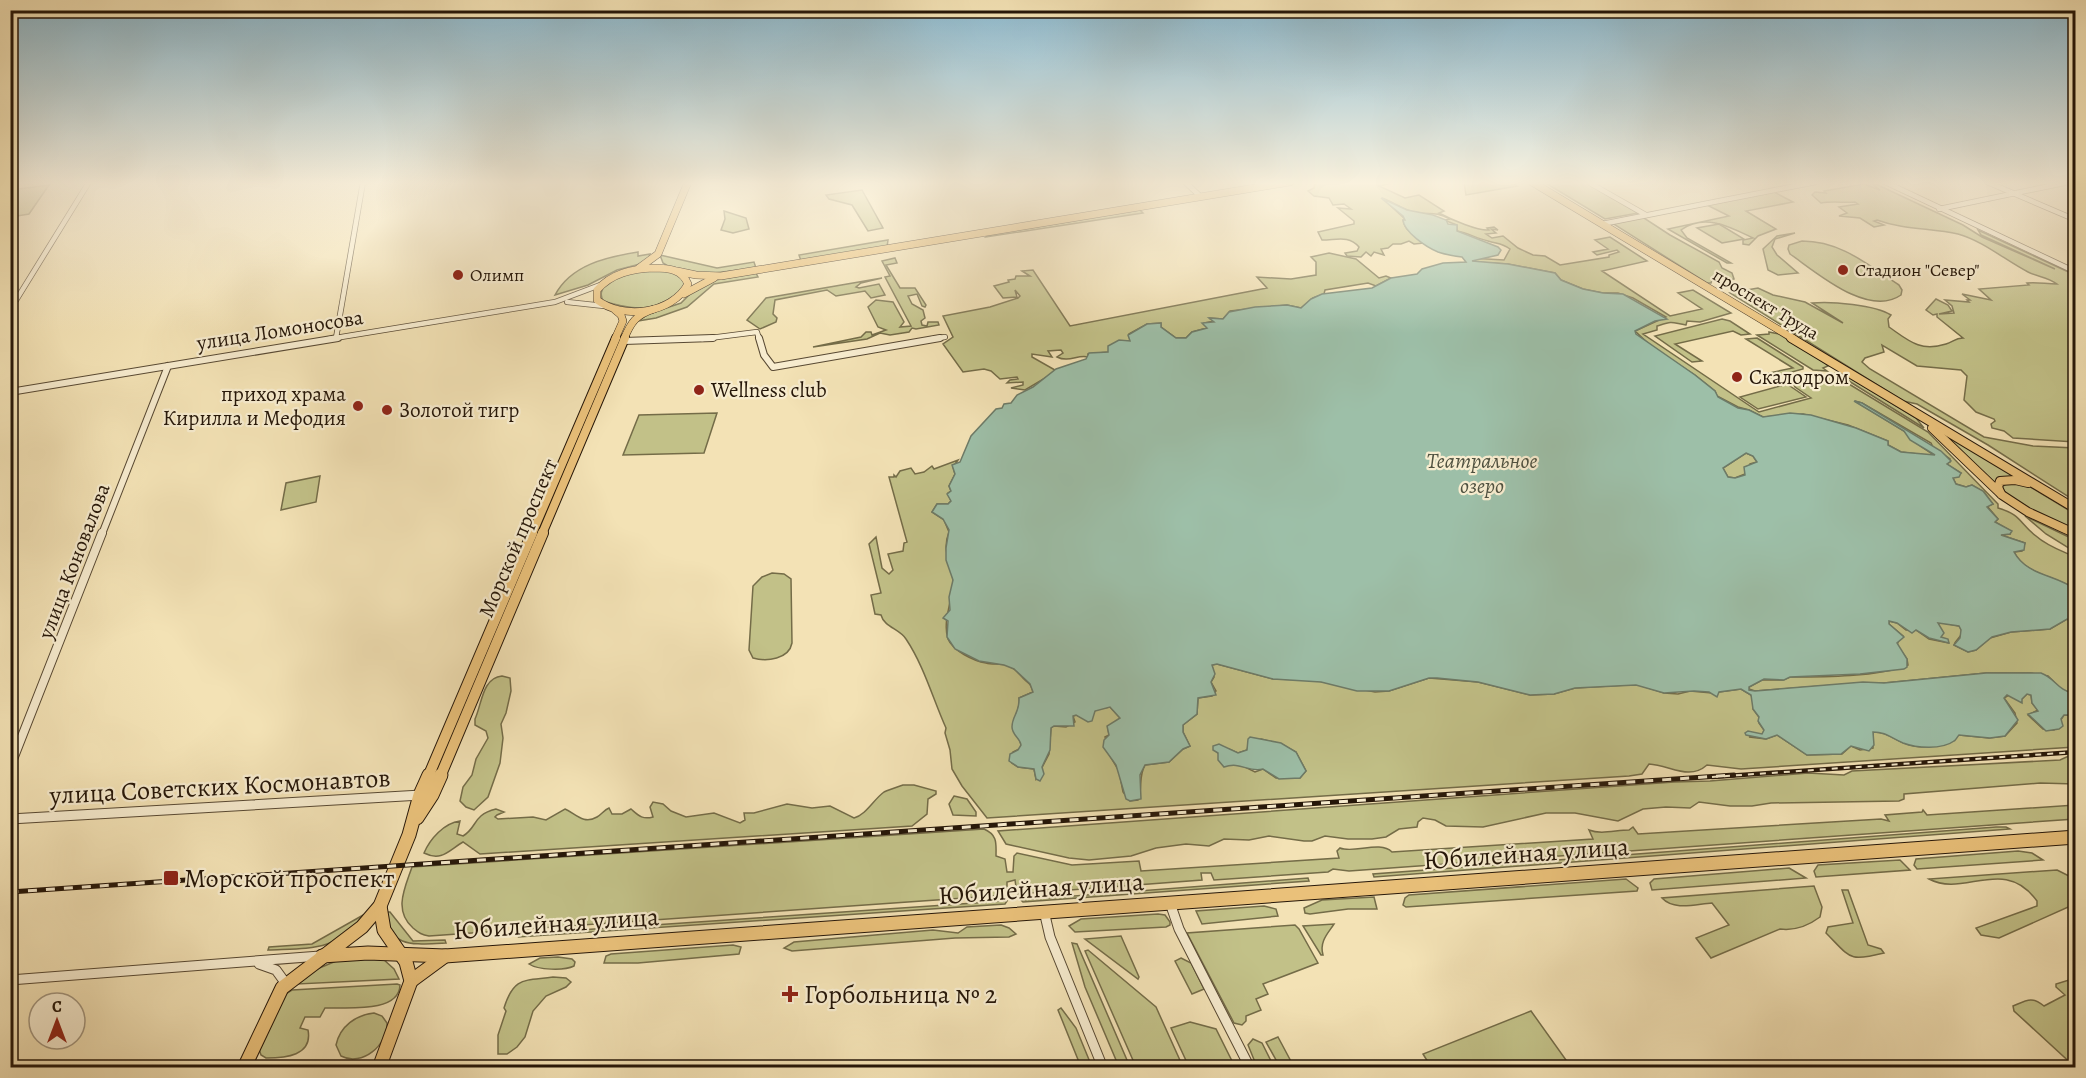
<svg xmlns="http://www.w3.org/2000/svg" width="2086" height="1078" viewBox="0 0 2086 1078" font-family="Alegreya,serif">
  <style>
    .green { fill: #c2c188; stroke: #746c48; stroke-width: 1.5; fill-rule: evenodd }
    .water { fill: #9dbfa8; stroke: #6d7b68; stroke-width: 1.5; fill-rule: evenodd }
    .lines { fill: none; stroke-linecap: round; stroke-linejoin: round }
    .minor-far3-casing { stroke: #584933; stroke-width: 6 }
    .minor-far2-casing { stroke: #584933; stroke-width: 8 }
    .minor-far1-casing { stroke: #584933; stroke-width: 10 }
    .minor-casing { stroke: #584933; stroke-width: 11 }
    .major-far3-casing { stroke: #251608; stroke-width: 8 }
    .major-far2-casing { stroke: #251608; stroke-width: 10 }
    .major-far1-casing { stroke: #251608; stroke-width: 12 }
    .major-casing { stroke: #251608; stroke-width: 15 }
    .minor-far3 { stroke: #f7eccf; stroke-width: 4.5 }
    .minor-far2 { stroke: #f7eccf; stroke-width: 6 }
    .minor-far1 { stroke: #f7eccf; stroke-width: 8 }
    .minor { stroke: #f7eccf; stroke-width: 9 }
    .major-far3 { stroke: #eac17a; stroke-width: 7 }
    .major-far2 { stroke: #eac17a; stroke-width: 8 }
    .major-far1 { stroke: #eac17a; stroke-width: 10 }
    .major { stroke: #eac17a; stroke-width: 13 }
    .rail-far1-casing { stroke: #251608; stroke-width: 4.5 }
    .rail-casing { stroke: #251608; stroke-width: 5 }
    .rail-far1 { stroke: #f7eccf; stroke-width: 2; stroke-dasharray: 6; stroke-linecap: butt }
    .rail { stroke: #f7eccf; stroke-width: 3; stroke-dasharray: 9; stroke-linecap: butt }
    .poi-dot { fill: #8f2418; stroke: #f7eccf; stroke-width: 2 }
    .labels { text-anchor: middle; stroke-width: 4.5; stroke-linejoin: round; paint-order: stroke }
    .far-poi-label { font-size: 18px; fill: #251608; stroke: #f7eccf; text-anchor: start }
    .far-street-label { font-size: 18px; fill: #251608; stroke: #f7eccf }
    .street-label { font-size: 21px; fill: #251608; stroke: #f7eccf }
    .poi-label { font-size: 21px; fill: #251608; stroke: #f7eccf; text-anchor: start }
    .water-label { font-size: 22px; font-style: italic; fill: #4f5140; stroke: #f7eccf }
    .near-street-label { font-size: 26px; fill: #251608; stroke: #f7eccf }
    .near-poi-label { font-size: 26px; fill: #251608; stroke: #f7eccf; text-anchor: start }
  </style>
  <rect width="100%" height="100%" fill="#f3e2b5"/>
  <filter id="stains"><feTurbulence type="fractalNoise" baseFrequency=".00333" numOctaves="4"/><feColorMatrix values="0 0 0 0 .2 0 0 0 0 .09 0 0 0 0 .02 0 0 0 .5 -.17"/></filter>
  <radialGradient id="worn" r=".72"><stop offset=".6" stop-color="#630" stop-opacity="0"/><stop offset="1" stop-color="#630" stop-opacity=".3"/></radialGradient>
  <g class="green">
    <path d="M 1320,182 L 1395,182 L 1379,186 L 1405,198 L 1419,195 L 1444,211 L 1439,213 C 1452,220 1478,231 1489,230 L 1487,228 L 1494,227 L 1498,230 L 1491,229 L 1496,233 L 1486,234 L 1492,238 L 1503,236 L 1518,248 L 1533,255 L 1545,256 L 1560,265 L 1609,257 L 1609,255 L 1619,252 L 1617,250 L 1597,255 L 1593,252 L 1608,249 L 1595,240 L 1610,237 L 1647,261 L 1602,271 L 1670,316 L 1702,309 L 1678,293 L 1693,290 L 1731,313 L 1700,322 L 1687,321 L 1686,325 C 1669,322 1674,321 1657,326 L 1657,330 L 1643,334 L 1759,412 L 1811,398 L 1795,387 L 1793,383 L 1796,382 L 1832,374 L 1844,381 L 1928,432 L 1998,504 L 1998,508 C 2022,515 2019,523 2036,536 C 2047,546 2062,551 2075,557 L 2075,589 C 2054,575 2027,576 2014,552 L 2022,551 L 2025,543 L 2001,535 L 2010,534 L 2009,530 L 1995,522 L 1998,519 L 1987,506 L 1993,504 L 1984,492 L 1972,485 L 1966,487 L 1956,484 L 1953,478 L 1961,473 L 1946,464 L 1950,462 L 1950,459 L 1933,447 L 1931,443 L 1862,403 L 1855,401 L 1904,431 L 1916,443 L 1935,456 L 1901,452 L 1888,445 L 1888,441 L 1848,425 L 1803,414 L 1763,417 L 1749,410 L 1738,407 L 1717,396 L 1715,391 L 1695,375 L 1652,347 L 1635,331 L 1666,317 L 1633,298 L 1618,293 L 1603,293 L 1583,289 L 1561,280 L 1555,273 L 1508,264 L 1475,262 L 1469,258 L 1504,260 L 1510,249 C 1502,243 1497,244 1488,241 C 1476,238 1468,233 1457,231 L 1457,225 L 1444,220 L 1450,219 C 1433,210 1429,216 1413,212 C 1402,209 1393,202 1382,198 L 1406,220 L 1403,220 C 1404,231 1417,237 1425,243 L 1414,244 L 1409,241 L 1401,244 L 1393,244 L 1388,248 L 1381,249 L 1384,255 L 1374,252 L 1371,256 L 1366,252 L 1361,257 L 1347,256 L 1345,253 L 1357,251 L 1359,247 C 1349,235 1337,240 1322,240 L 1318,232 L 1354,224 L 1354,221 L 1338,208 L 1351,209 L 1344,204 L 1333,205 L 1329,198 L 1314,196 L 1308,191 L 1314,188 L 1315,183 Z"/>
    <polygon points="1464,182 1511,182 1517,186 1466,195"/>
    <polygon points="1544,182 1585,182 1638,213 1605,219"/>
    <path d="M 1864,184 L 1880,190 L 1872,184 L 1878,185 L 1963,225 L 1982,237 L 2055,269 L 1981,235 L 1978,230 L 2075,275 L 2075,442 L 2013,438 L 2004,431 L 1992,428 L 1991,424 L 1995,421 L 1994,419 L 1976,412 L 1964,400 L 1967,376 L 1961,370 L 1917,366 L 1882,345 L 1884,352 L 1865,358 L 1862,362 L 1870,369 L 1984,437 L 2033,446 L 2075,448 L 2075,501 L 1988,445 L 1917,404 L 1903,401 L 1730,293 L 1758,288 L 1773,295 L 1805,302 L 1843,323 L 1812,303 C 1831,301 1875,305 1891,315 L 1888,319 L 1889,327 C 1909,341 1920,352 1946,344 C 1953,342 1955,338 1963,338 L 1937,317 L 1937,314 L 1933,315 L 1926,310 L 1936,299 L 1948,305 L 1952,311 L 1939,314 L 1954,313 L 1952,306 L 1945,300 L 1969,302 L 1967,300 L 1970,300 L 1962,294 L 1991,300 L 1979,289 L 2029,285 L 2027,283 C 2038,282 2046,284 2057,284 C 2048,277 2038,277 2028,272 C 2005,260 1983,241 1958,234 C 1931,228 1904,230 1877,220 L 1874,221 L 1884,225 L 1874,227 L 1860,218 L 1839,216 L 1847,213 L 1839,207 L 1858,204 L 1855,202 C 1843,203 1833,201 1821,203 L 1812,195 L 1815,192 L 1826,193 L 1824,191 Z"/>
    <polygon points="49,185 29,214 11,217 15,212 11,212 11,190"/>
    <polygon points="862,190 883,228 868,231 852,205 829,199 826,195"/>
    <path d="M 1774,192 L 1793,202 L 1746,211 L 1776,229 L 1758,236 L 1749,245 L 1743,244 L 1743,240 L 1753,238 C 1730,227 1705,213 1681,230 L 1687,238 L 1731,263 L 1727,263 L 1668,229 L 1729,216 L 1707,205 Z"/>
    <polygon points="1140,210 1143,213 986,237 988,235"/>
    <polygon points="724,211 746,218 749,229 733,233 721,230 725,219"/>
    <polygon points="1639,218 1644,218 1670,235 1719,262 1722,268 1732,273 1734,279 1725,281 1712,280 1711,283 1707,283 1612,223"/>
    <polygon points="1719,224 1744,239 1722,243 1697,228"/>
    <polygon points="1795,233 1775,239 1772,247 1777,255 1798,273 1778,275 1768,270 1763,249 1777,236"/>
    <polygon points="888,240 887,247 801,261 799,255"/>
    <path d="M 1802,241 C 1841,241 1868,265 1899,285 L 1902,290 L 1901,295 C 1868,318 1816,272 1790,254 L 1788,249 L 1789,245 Z"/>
    <path d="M 638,252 L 638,256 L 650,254 L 648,259 L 640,264 L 617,270 L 588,285 L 555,295 C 571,265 606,257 638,252 Z"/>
    <path d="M 1329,253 L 1356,259 L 1379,278 L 1386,276 L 1391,278 L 1376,286 L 1368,283 L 1325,290 L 1324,294 L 1313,298 L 1301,308 L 1287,305 L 1230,311 L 1223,319 L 1209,318 L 1214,321 L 1204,323 L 1207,328 L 1192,332 L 1186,338 L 1176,338 L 1161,327 L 1161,323 L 1147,324 L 1129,334 L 1130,341 L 1117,342 L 1109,352 L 1088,354 L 1088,357 C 1078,354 1069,363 1057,357 L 1063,353 L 1061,350 L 1048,351 L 1052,357 L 1032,354 L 1032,357 L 1055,370 L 1052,374 L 1025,390 L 1011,388 L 1023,385 L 1023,382 L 1007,383 L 1010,380 L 1018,379 L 1017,377 L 1000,379 L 991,371 L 984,369 L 963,372 L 943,344 L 953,337 L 943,316 L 990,307 L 1018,298 L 1020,296 L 1015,290 L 1017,297 L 1003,298 L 994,286 L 1009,282 L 1008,280 L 1015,279 L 1016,276 L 1030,276 L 1022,271 L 1033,270 L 1070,326 L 1267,288 L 1257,277 L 1291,279 L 1316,275 L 1316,262 L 1311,257 Z"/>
    <polygon points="660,255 717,268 754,262 756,268 705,274 668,266 663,263"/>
    <polygon points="895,258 897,263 886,265 900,288 915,288 926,305 925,307 922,306 917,294 908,296 912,304 923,310 925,318 921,321 922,325 927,326 928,322 938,322 939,325 916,329 912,328 909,332 890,335 880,333 867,339 813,347 861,337 866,332 871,332 872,335 886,330 878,327 868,307 876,300 893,302 904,322 900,327 911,326 885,277 890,276 882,261"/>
    <path d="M 642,270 L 671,271 L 683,278 L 685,287 C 658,312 637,312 603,301 C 593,281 628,274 642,270 Z"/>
    <polygon points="756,273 758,277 714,284 687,307 656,318 638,321 648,314 681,303 691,293 716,280"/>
    <polygon points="882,278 861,283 856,287 859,288 879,284 885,295 871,298 865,291 836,296 827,290 775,300 773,314 777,318 776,322 760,329 747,320 766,298"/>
    <polygon points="1722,319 1730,321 1750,334 1741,335 1733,331 1675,344 1702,361 1692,362 1655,336"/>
    <polygon points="1769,332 1779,334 1825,363 1828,366 1823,368 1827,371 1813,370 1757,335 1769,334"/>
    <polygon points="1757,338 1803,367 1803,369 1770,378 1764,374 1793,368 1746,339"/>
    <polygon points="1841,372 1916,418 1924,428 1836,373"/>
    <polygon points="1787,384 1806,397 1758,409 1740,397"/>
    <polygon points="717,413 704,453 623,455 639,415"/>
    <polygon points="1942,431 2023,480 1999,478 1994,485"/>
    <polygon points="1746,453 1753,456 1757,462 1750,464 1745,474 1735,478 1728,477 1723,468"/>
    <path d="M 958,460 L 953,467 L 955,474 L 949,486 L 951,491 L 948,493 L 951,501 L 948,504 L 937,504 L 932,512 L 944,520 L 949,532 C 941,552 952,562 953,581 C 953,600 942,621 948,639 C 953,651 974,661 986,663 C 993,665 1001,663 1009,666 C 1017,669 1020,676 1026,681 C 1031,685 1031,685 1033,692 L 1019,698 L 1020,708 L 1014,719 L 1021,745 L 1021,748 L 1013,752 L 1012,763 L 1018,767 L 1034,769 L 1036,779 L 1049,754 L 1051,728 L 1054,726 L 1066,727 L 1075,722 L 1073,716 L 1077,715 L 1082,718 L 1098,709 L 1110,707 L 1120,718 L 1108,729 L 1109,735 L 1105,737 L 1110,756 L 1119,771 L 1123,792 L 1130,801 L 1138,800 C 1143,788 1138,777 1145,765 L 1169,762 L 1183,749 L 1190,746 L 1183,732 L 1183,725 L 1197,714 L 1198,698 L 1212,696 L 1216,691 L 1211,682 L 1214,677 L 1212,665 L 1217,664 L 1273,679 L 1313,680 L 1375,692 L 1389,691 L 1429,678 L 1478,682 L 1530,695 L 1554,694 L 1575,688 L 1627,685 L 1639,685 L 1664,693 L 1678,694 L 1690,691 L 1712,693 L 1741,689 L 1751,695 L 1754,700 L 1753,709 L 1759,717 L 1759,723 L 1764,730 L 1763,734 L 1749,737 L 1766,739 L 1777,735 L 1807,755 L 1842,754 L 1851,746 L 1860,750 L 1873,748 L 1873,732 C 1888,732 1891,738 1904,743 C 1924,751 1943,746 1959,735 L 1989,738 L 2005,736 L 2017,723 L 2015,713 L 2004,698 L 2009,695 L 2022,699 L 2027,694 L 2031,695 L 2032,703 L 2038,710 L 2028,715 L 2043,729 L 2054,730 L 2064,715 L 2075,715 L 2075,747 L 1741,769 L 1707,765 C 1689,781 1670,765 1649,764 L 1642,774 L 1629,776 L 987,818 L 962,786 L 952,769 L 950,750 L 945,733 L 946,728 C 933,699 924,666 906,639 C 900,629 884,627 881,615 L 875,614 L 871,595 L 881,593 L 869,544 L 876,537 L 882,568 L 889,574 L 893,570 L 888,554 L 903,551 L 904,543 L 907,542 L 889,477 L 894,477 L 894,475 L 896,477 L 900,471 L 911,468 L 915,474 L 924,472 L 932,466 L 934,469 ZM 1261,739 L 1281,744 L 1296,752 L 1306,771 L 1300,778 L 1276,778 L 1263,769 L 1255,772 L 1241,765 L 1228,765 L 1218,753 L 1229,749 L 1238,753 L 1247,750 L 1249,743 Z"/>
    <polygon points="320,476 316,502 281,510 286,483"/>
    <path d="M 2009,482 L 2029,486 L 2075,514 L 2075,531 C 2056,522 2011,507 2002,487 Z"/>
    <polygon points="2025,516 2075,540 2075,552 2046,534"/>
    <path d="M 772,573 L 784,574 L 791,579 L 792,643 C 789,659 767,662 753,658 L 749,650 L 753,586 L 762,577 Z"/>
    <path d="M 2067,619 L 2075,623 L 2075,694 L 2062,690 L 2048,676 L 2031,673 L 1986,673 L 1884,683 L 1861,683 L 1755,691 L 1749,689 L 1749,687 L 1762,680 L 1783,680 L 1790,677 C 1822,677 1879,677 1908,665 L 1907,659 L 1897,645 L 1899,639 L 1903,636 L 1889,624 L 1889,621 L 1897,623 L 1906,630 L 1916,630 L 1929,639 L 1949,643 L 1941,637 L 1938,622 L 1959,626 C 1967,635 1956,638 1954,645 L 1968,652 L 1976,650 L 1990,638 L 2011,632 L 2050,629 Z"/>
    <path d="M 502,676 L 510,678 L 511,691 L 506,713 L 501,724 L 503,738 L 500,763 L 488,797 L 474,810 L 466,807 L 460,801 L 463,787 L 472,775 L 476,759 L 488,738 L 486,731 L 475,725 L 475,719 C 482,704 482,678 502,676 Z"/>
    <polygon points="2071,755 2075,755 2075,784 2040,783 1904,794 1904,799 1899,801 1771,803 1752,806 1730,806 1699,802 1690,808 1666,807 1643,809 1618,821 1575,813 1546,813 1483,827 1446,826 1435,820 1423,818 1418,822 1417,827 1399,829 1386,837 1372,839 1348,839 1325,836 1312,841 1304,841 1269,836 1249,840 1224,839 1209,846 1186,844 1156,848 1131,856 1089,860 1069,858 1006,844 998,831 1674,782 1710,781 1808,773 1844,775 1852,771 2060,760"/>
    <path d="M 903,785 L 914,785 L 936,791 L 936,794 L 928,799 L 927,814 L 912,826 L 480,854 L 463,842 C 449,850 442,862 424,853 C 430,839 444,823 460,821 L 457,834 L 463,836 C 478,827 472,815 496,809 L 504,812 L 497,815 L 495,817 L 498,819 L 533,817 L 546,820 L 565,809 C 575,813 583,825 597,817 C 602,814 604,810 609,808 L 612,814 L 622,814 L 631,809 C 638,815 642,820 653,817 L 650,807 L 653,802 L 663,804 L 671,811 L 686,817 L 714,813 L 740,823 L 745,820 L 744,813 L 754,813 L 787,804 L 812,808 L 830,806 L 854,818 C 866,815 874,799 884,792 C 890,789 897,787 903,785 Z"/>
    <polygon points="954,796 967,799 976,812 976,816 953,815 949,804"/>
    <path d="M 2075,805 L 2075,819 L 1349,871 L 1333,869 L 1328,872 L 1214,880 L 1211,873 L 1201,873 L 1202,880 L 1017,894 L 1015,880 L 1007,882 L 1007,895 L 511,930 L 511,925 L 503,925 L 500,931 L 429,936 C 422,935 419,933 413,928 C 393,910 405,888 412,867 L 984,829 C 998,835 996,844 996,856 L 1005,859 L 1007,872 L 1013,872 L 1014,856 L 1017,853 L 1072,865 L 1139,861 L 1141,871 L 1339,858 L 1337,851 L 1340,848 C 1354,854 1380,840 1392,852 L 1593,839 L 1589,830 C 1601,835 1616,830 1629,830 L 1633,827 L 1638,834 L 1881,819 L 1889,821 L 1885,815 L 1922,812 L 1923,810 L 1927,815 Z"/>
    <polygon points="1996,827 2006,827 2010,829 1374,877 1373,874"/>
    <polygon points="2018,851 2032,853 2043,860 1917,869 1914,865 1916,859"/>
    <polygon points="1900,860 1910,870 1816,877 1814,871 1818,865"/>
    <polygon points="1789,868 1806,878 1652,890 1650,883 1654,879"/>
    <path d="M 2057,870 L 2075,879 L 2075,904 L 1999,938 L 1981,935 L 1976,928 L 2037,906 L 2037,901 C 2004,855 1964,898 1929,879 Z"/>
    <polygon points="1308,878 1309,881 1023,902 1021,900"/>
    <polygon points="1626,879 1638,888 1637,891 1406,907 1403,905 1405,898 1409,895"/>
    <path d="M 1814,886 L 1822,907 L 1820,917 C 1808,926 1796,931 1780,929 L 1711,958 L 1696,938 L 1729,925 L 1712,903 C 1696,904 1674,911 1662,898 Z"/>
    <path d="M 1842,890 L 1848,890 L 1868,945 L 1881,949 L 1884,953 C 1848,962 1851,958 1826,933 L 1828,927 L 1853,923 Z"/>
    <polygon points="1374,897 1377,909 1348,909 1310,914 1305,913 1304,908 1322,900"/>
    <polygon points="1004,901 1007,901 1005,904 519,937 521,934"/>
    <polygon points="1264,906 1276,909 1278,916 1202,924 1196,911"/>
    <path d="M 383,912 L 390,912 L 413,941 L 445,940 L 446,943 C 416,944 390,950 383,912 Z"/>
    <path d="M 365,914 C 337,952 310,948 268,950 L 269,947 L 312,944 Z"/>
    <polygon points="1158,914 1165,915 1170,922 1170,925 1166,927 1075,932 1069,926 1081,919"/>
    <path d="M 1334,924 C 1329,932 1319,941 1323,955 L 1321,955 L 1303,926 Z"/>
    <polygon points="1001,925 1009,928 1016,934 1009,937 955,938 792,951 784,948 794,942 933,930 958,933 967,927"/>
    <polygon points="1295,925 1299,929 1318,963 1263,984 1268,994 1256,999 1261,1010 1246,1016 1246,1021 1242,1025 1234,1023 1187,933"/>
    <polygon points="1121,936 1139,977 1138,979 1085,939"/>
    <polygon points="1072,943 1077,944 1130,1067 1119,1067 1085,987"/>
    <polygon points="733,945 741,947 739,954 638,963 604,963 606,956 611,954"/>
    <polygon points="1088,950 1156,1007 1183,1067 1136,1067 1085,951"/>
    <path d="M 558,957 L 572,959 L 575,962 L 574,966 C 564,971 538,970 529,964 L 540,958 Z"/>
    <polygon points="1181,958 1191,963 1204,989 1192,994 1175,961"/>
    <polygon points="341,959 383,959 394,969 399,979 298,984 317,969"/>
    <path d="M 553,977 L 566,978 L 571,982 L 566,987 L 546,996 L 533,1011 L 525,1037 L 517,1047 L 507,1054 L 498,1054 L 498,1035 L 506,1011 L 504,1008 C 514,976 525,981 553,977 Z"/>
    <path d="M 2069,980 L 2075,981 L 2075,1067 L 2014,1011 L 2013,1006 C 2027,1000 2032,996 2044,1006 L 2065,995 L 2056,987 L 2056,984 Z"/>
    <path d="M 397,984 L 400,985 C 399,1014 345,1007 325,1008 L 320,1017 L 305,1017 L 300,1028 L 308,1030 C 313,1056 285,1058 266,1058 L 261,1055 L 259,1049 L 284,995 L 292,990 Z"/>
    <polygon points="1061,1008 1076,1028 1092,1067 1081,1067 1058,1010"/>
    <polygon points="1531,1011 1571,1067 1431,1067 1423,1054"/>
    <path d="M 374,1013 L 382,1016 L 387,1023 C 388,1045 362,1067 341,1056 L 336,1045 C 340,1026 356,1015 374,1013 Z"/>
    <polygon points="1190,1022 1216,1029 1235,1067 1189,1067 1171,1028"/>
    <polygon points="1278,1037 1294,1067 1280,1067 1266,1042"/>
    <polygon points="1253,1039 1262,1043 1274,1067 1257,1067 1248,1045"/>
  </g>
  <g class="water">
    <path d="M 1381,198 L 1407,210 L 1433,215 L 1446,220 L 1448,224 L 1457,225 L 1457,231 L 1498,247 L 1501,250 L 1498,255 L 1472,261 L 1508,264 L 1555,273 L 1561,280 L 1583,289 L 1603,293 L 1623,294 L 1667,319 L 1655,321 L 1635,331 L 1636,334 L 1695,375 L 1715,391 L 1718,397 L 1738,408 L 1749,410 L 1763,417 L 1790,413 L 1811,415 L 1856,428 L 1888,441 L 1888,445 L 1901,452 L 1935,455 L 1910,440 L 1904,431 L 1854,401 L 1862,403 L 1941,451 L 1951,461 L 1947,464 L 1961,473 L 1959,477 L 1953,478 L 1956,484 L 1966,487 L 1972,485 L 1983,491 L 1993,504 L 1987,507 L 1998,519 L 1995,522 L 2012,531 L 2010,534 L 2001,535 L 2025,543 L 2024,550 L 2014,552 C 2027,576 2055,574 2075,589 L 2075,623 L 2067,619 L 2050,629 L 2011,632 L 1992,637 L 1976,650 L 1968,652 L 1954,645 L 1960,638 L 1961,630 L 1959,626 L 1938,623 L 1944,633 L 1941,637 L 1948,639 L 1949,643 L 1929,638 L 1916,630 L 1912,633 L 1897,623 L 1889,621 L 1889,624 L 1904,637 L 1897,643 L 1907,659 L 1907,667 L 1904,669 L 1860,674 L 1790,677 L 1784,680 L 1764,679 L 1749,687 L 1749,690 L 1755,691 L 1863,682 L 1884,683 L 1986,673 L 2041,673 C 2055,678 2057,690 2075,694 L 2075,715 L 2064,715 L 2061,719 L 2063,726 L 2059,729 L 2046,731 L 2028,714 L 2038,711 L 2032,703 L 2031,695 L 2027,694 L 2022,699 L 2022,703 L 2007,695 L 2004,698 L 2018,720 L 2005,736 L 1990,738 L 1959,735 C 1957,737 1956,740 1954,741 C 1942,750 1916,748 1903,743 C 1891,738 1886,732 1873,732 L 1874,745 L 1869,751 L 1851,746 L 1841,754 L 1807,755 L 1777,735 L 1766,739 L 1746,735 L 1745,733 L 1748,731 L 1762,734 L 1764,730 L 1758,721 L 1759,717 L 1753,709 L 1751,695 L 1741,689 L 1719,692 L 1717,697 L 1709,692 L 1694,691 L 1664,693 L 1636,685 L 1575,688 L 1554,694 L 1530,695 L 1478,682 L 1437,678 L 1429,678 L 1389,691 L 1357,691 L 1321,682 L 1273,679 L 1217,664 L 1212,665 L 1215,674 L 1211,682 L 1216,695 L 1198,698 L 1197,714 L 1183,725 L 1183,732 L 1190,746 L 1183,749 L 1169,762 L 1145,765 L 1140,775 L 1141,799 L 1130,801 L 1126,799 L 1116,765 L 1103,747 L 1104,740 L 1109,735 L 1107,726 L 1120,718 L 1110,707 L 1095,711 L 1092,721 L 1088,722 L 1076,715 L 1073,716 L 1074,726 L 1054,726 L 1051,728 L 1050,750 L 1042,767 L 1044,774 L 1040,781 L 1036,779 L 1034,769 L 1018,767 L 1009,761 L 1010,754 L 1018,750 L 1021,745 C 1020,738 1012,735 1012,727 C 1012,716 1020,712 1019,698 L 1033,692 L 1030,684 L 1014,669 L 1004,665 L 979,661 L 955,649 L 947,637 L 948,621 L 943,618 L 950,610 L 949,597 L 953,580 L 946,560 L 946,548 L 949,530 L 943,519 L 932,512 L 937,504 L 948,504 L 951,501 L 947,494 L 951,491 L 949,486 L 955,474 L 952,465 L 960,462 L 971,436 L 996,409 L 1002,408 L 1004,404 L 1011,403 L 1017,395 L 1033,387 L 1056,369 L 1086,359 L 1089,353 L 1108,352 L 1108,346 L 1119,340 L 1130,341 L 1128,335 L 1147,324 L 1161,323 L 1161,327 L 1176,338 L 1186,338 L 1192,332 L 1207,328 L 1202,323 L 1214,322 L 1209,318 L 1223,319 L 1229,312 L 1255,307 L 1287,305 L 1301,308 L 1311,299 L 1322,294 L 1372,288 L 1391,278 L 1417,274 L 1422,269 L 1443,263 L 1466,262 L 1462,257 C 1454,256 1446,255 1438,252 C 1426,247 1404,232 1403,220 L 1405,220 L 1403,216 ZM 1746,453 L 1753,456 L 1757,462 L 1744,467 L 1745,475 L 1735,478 L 1728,477 L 1723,468 Z"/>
    <path d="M 1250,737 L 1281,743 L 1296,752 L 1306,771 L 1300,778 L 1279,779 L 1263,769 C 1248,773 1241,761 1224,767 L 1218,760 L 1218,753 L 1213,750 L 1213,746 L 1219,744 L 1238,753 L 1247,750 L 1248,739 Z"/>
  </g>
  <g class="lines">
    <defs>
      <g id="minor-far3">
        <polyline points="1185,182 1201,197"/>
        <polyline points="1588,182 1646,215"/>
        <polyline points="1885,182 2076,272"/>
        <polyline points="1987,182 2076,220"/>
        <polyline points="1939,209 2069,182"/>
        <polyline points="1602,224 1816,182"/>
        <polyline points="567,302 604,306"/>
        <polyline points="10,310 89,182"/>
        <polyline points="336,338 363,182"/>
        <polyline points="329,339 555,302 600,285"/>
        <polyline points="702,339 757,332 759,339"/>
        <polyline points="932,339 945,337"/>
      </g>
      <g id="minor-far2">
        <polyline points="759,338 764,355 773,367 940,338"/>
        <polyline points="624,341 713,338"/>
        <polyline points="10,392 338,338"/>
        <polyline points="102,534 168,366"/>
      </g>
      <polyline id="minor-far1" points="10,767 102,533"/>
      <g id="minor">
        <polyline points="10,819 421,795"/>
        <polyline points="1170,903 1179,929 1250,1068"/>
        <polyline points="1044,911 1050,937 1103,1068"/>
        <polyline points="259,964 276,970 284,981 282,986"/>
        <polyline points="10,980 320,956"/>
      </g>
      <g id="major-far3">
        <polyline points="1532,182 1794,339"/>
        <polyline points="639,268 658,254 688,182"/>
        <path d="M 654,268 C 668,268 682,269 688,284 C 672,314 623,320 597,300 L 597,290 C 612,273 632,269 654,268 Z"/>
        <polyline points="677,271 696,275 721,276 1290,182"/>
        <polyline points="684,294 714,278"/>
        <polyline points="615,310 621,315 623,321 615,339"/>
        <path d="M 624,339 C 631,322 636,315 654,309"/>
      </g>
      <g id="major-far2">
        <polyline points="1791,338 2076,509"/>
        <polyline points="1932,428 2002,495 2028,512 2076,534"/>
        <polyline points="2001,494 1998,487 2000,481 2015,480 2028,483"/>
        <polyline points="532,534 616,338"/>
        <polyline points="542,534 625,338"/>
      </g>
      <g id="major-far1">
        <polyline points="2073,533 2076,534"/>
        <polyline points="428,777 532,533"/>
        <polyline points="440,777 543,533"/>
      </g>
      <g id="major">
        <polyline points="417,818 432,795 441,775"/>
        <polyline points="322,956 368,953 445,956 2076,837"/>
        <polyline points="411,981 445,956"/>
        <polyline points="244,1068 282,988 362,927 380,906 409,835 420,795 429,775"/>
        <polyline points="379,1068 411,981 406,962 384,930 380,906"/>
      </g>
    </defs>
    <use href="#minor-far3" class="minor-far3-casing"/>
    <use href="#minor-far2" class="minor-far2-casing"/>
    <use href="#minor-far1" class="minor-far1-casing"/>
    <use href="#minor" class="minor-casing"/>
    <use href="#major-far3" class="major-far3-casing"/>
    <use href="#major-far2" class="major-far2-casing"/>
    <use href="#major-far1" class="major-far1-casing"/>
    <use href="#major" class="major-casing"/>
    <use href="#minor-far3" class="minor-far3"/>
    <use href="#minor-far2" class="minor-far2"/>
    <use href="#minor-far1" class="minor-far1"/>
    <use href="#minor" class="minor"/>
    <use href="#major-far3" class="major-far3"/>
    <use href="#major-far2" class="major-far2"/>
    <use href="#major-far1" class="major-far1"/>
    <use href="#major" class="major"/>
    <defs>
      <polyline id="rail-far1" points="1712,777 2076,752"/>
      <polyline id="rail" points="10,892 1734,775"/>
    </defs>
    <use href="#rail-far1" class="rail-far1-casing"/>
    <use href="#rail" class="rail-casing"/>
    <use href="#rail-far1" class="rail-far1"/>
    <use href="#rail" class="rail"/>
  </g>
  <linearGradient id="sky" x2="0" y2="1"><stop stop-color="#8ab8ce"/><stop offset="0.55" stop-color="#faf2de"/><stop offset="1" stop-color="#faf2de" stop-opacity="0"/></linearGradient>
  <rect width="2086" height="333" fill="url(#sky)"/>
  <g class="poi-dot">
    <circle cx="1843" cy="270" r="6"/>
    <circle cx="458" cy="275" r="6"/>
    <circle cx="1737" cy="377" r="6"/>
    <circle cx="699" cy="390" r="6"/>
    <circle cx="358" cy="406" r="6"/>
    <circle cx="387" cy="410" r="6"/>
    <rect x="163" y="870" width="16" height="16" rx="3"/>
    <path d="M787 985h6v6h6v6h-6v6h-6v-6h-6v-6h6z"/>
  </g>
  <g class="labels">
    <g class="far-poi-label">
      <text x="1855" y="276">Стадион "Север"</text>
      <text x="470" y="281">Олимп</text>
    </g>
    <g class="far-street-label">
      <text transform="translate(1766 304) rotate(31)" y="6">проспект Труда</text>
    </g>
    <g class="street-label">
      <text transform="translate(280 330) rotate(-9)" y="7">улица Ломоносова</text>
      <text transform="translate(518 538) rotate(-67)" y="7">Морской проспект</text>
      <text transform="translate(74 561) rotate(-69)" y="7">улица Коновалова</text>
    </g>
    <g class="poi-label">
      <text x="1749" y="384">Скалодром</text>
      <text x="711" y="397">Wellness club</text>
      <text x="346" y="401" text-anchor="end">приход храма<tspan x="346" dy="24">Кирилла и Мефодия</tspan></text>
      <text x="399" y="417">Золотой тигр</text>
    </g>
    <g class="water-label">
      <text x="1482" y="468">Театральное<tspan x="1482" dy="25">озеро</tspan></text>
    </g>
    <g class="near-street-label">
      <text transform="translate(220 786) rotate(-3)" y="9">улица Советских Космонавтов</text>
      <text transform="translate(1526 853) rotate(-4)" y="9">Юбилейная улица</text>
      <text transform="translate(1041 888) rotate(-4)" y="9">Юбилейная улица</text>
      <text transform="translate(556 923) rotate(-4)" y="9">Юбилейная улица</text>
    </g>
    <g class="near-poi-label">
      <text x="184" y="887">Морской проспект</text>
      <text x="804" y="1003">Горбольница № 2</text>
    </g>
  </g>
  <rect width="2086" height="1078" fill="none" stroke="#f3e2b5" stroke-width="36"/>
  <rect x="12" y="12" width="2062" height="1054" fill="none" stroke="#251608" stroke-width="3"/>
  <rect x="18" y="18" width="2050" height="1042" fill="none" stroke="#251608" stroke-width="1.5"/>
  <g transform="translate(57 1021)"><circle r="28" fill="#f7eccf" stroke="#a3967f" stroke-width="1.5"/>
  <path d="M0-4.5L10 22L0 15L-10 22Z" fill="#8f2418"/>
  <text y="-9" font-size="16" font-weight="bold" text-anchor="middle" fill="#251608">С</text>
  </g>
  <rect width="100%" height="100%" filter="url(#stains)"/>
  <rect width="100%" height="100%" fill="url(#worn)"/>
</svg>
